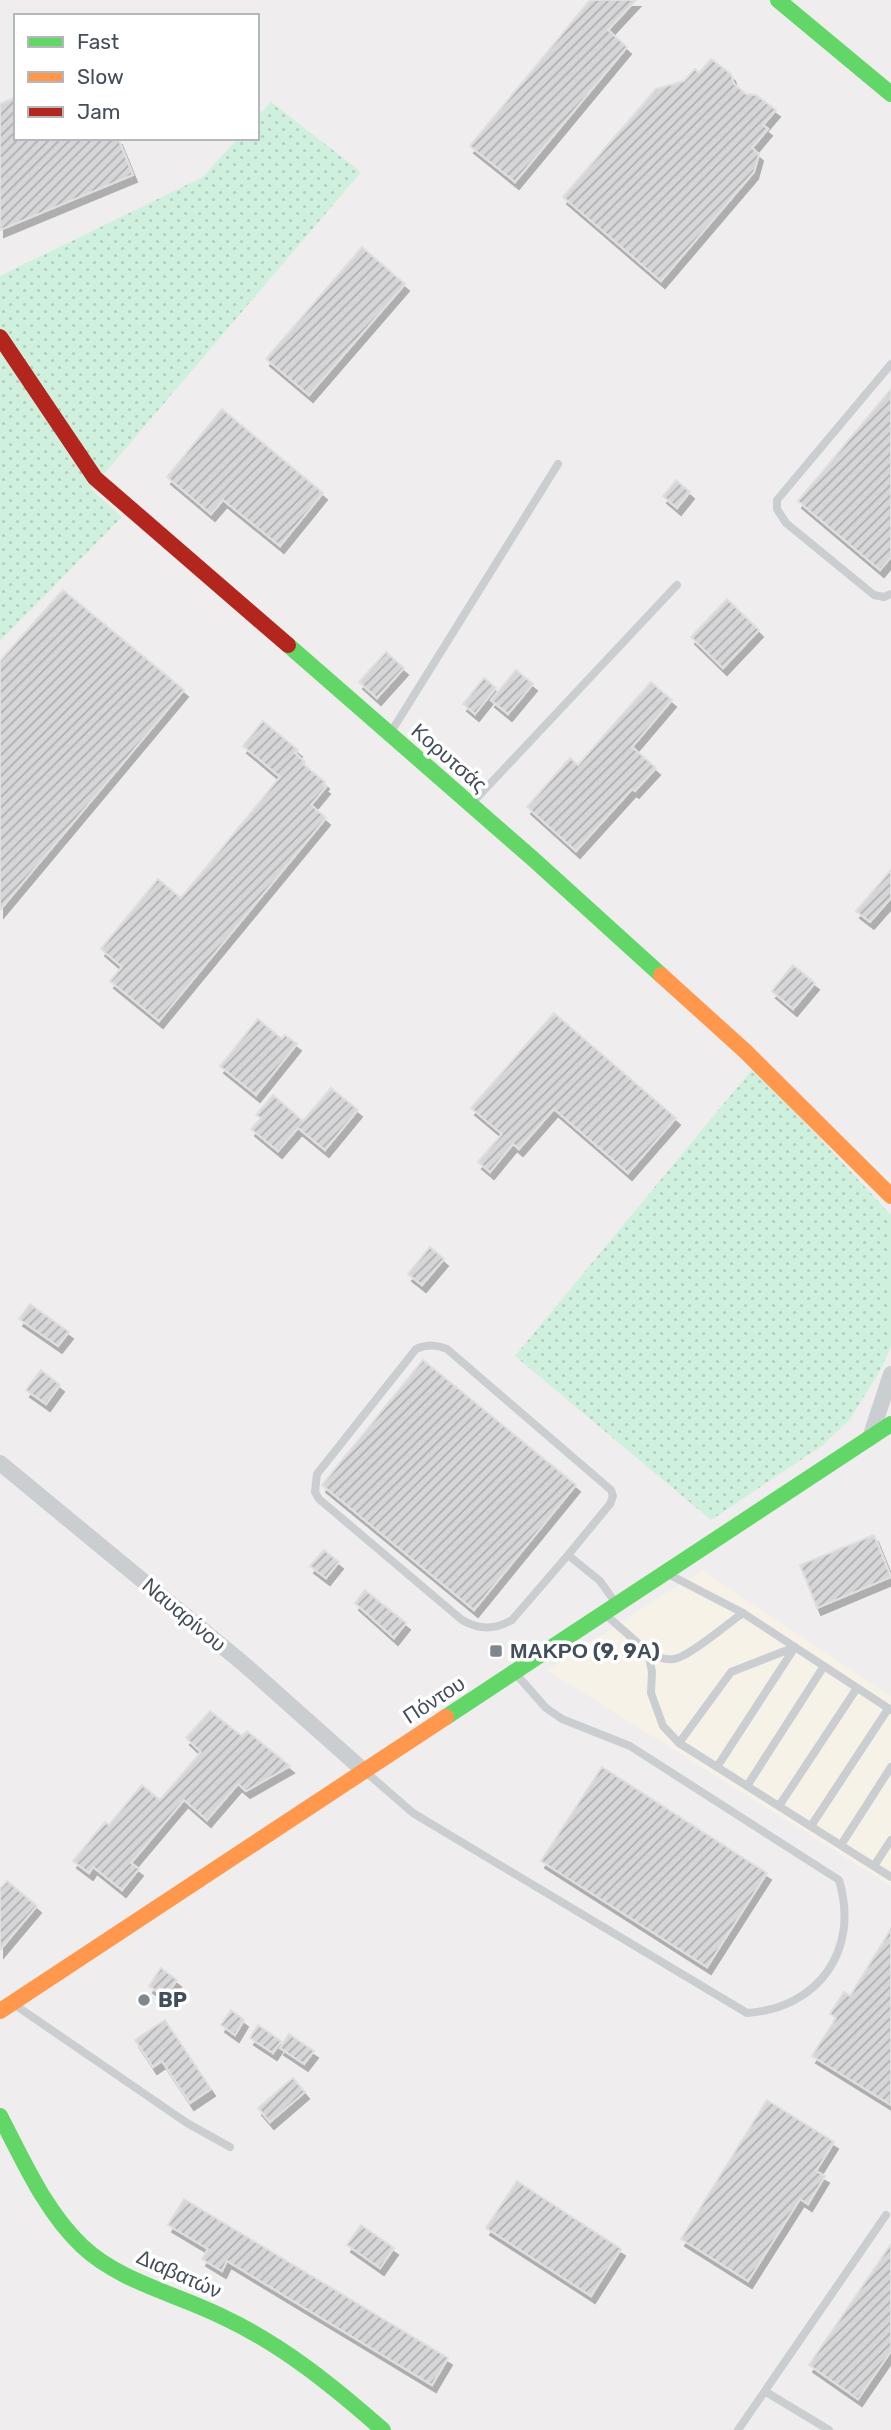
<svg xmlns="http://www.w3.org/2000/svg" width="891" height="2430" viewBox="0 0 891 2430" font-family="Rubik,sans-serif">
  <style>
    .commercial { fill: #f7f2e8 }
    .grass { fill: url(#grass-dots) }
    .building { fill: url(#building-hatch); stroke: #e0dfe0; stroke-width: 2; filter: url(#shadow) }
    .lines { fill: none; stroke-linecap: round; stroke-linejoin: round }
    .lane { stroke: #cbced1; stroke-width: 8 }
    .street { stroke: #cbced1; stroke-width: 16 }
    .fast { stroke: #63d668; stroke-width: 16 }
    .slow { stroke: #ff974d; stroke-width: 16 }
    .jam { stroke: #b3261e; stroke-width: 16 }
    .poi-dot { fill: #7f868e; stroke: #fff; stroke-width: 2.5 }
    .labels { text-anchor: middle; stroke-width: 7; stroke-linejoin: round; paint-order: stroke }
    .street-label { font-size: 21px; fill: #434e5b; stroke: #fff }
    .poi-label { font-size: 21px; font-weight: bold; fill: #434e5b; stroke: #fff; text-anchor: start }
  </style>
  <defs>
    <pattern id="grass-dots" width="8" height="8" patternUnits="userSpaceOnUse" patternTransform="scale(1.75)"><rect width="8" height="8" fill="#d0f0de"/><path d="M2 2h.1M6 6h.1" fill="none" stroke="#b4cfc1" stroke-width="1.8" stroke-linecap="round"/></pattern>
    <pattern id="building-hatch" width="6" height="6" patternUnits="userSpaceOnUse" patternTransform="scale(1.75)"><rect width="6" height="6" fill="#d6d5d7"/><path d="M-1 1l2-2M0 6l6-6M5 7l2-2" fill="none" stroke="#afafb1"/></pattern>
    <filter id="shadow"><feDropShadow dx="4" dy="7" stdDeviation="0" flood-color="#0004"/></filter>
  </defs>
  <rect width="100%" height="100%" fill="#efeded"/>
  <polygon class="commercial" points="702,1570 891,1696 891,1886 547,1670"/>
  <g class="grass">
    <polygon points="271,102 361,172 91,489 122,517 0,641 0,276 203,177 238,138 257,138 257,117"/>
    <polygon points="754,1067 891,1215 891,1346 881,1369 850,1419 823,1445 711,1520 515,1356"/>
  </g>
  <g class="building">
    <polygon points="590,0 636,0 608,30 627,47 515,182 470,146"/>
    <polygon points="711,59 731,74 734,84 746,94 756,95 776,110 763,125 768,129 752,148 759,154 754,172 661,281 563,197 656,89 684,81 695,69 699,73"/>
    <polygon points="16,97 16,138 118,138 133,175 0,230 0,104"/>
    <polygon points="362,247 405,284 309,395 266,359"/>
    <polygon points="891,389 891,557 880,570 798,501"/>
    <polygon points="222,409 323,493 280,546 223,500 211,514 167,477"/>
    <polygon points="676,480 690,492 677,508 663,496"/>
    <polygon points="63,590 184,690 0,910 0,661"/>
    <polygon points="727,599 759,630 723,668 691,637"/>
    <polygon points="386,652 404,668 377,698 359,682"/>
    <polygon points="516,670 533,684 508,714 491,700"/>
    <polygon points="484,678 496,688 475,714 463,704"/>
    <polygon points="651,682 672,700 632,747 656,768 635,791 632,789 576,851 527,807 570,758 578,765"/>
    <polygon points="263,721 298,750 295,753 305,762 303,764 325,782 323,785 326,787 311,805 326,818 159,1021 110,981 122,967 101,949 158,879 181,898 280,777 243,746"/>
    <polygon points="891,870 891,898 870,922 856,911"/>
    <polygon points="793,965 815,983 793,1009 772,991"/>
    <polygon points="554,1013 676,1118 628,1173 554,1109 519,1149 513,1144 490,1172 478,1162 502,1134 471,1108"/>
    <polygon points="258,1019 282,1039 285,1035 297,1044 256,1095 220,1066"/>
    <polygon points="331,1088 358,1110 325,1150 298,1128 278,1151 251,1129 261,1118 256,1115 273,1095 303,1121"/>
    <polygon points="430,1247 444,1259 422,1285 408,1274"/>
    <polygon points="30,1304 69,1332 58,1346 19,1319"/>
    <polygon points="423,1360 576,1485 474,1610 322,1485"/>
    <polygon points="41,1370 60,1385 46,1404 26,1390"/>
    <polygon points="874,1535 891,1577 817,1608 800,1565"/>
    <polygon points="324,1550 339,1562 326,1578 310,1566"/>
    <polygon points="365,1590 406,1623 394,1638 355,1603"/>
    <polygon points="210,1711 242,1736 247,1731 290,1766 246,1791 238,1784 207,1820 184,1800 131,1863 139,1869 122,1890 93,1867 89,1873 73,1861 105,1822 109,1825 142,1785 160,1800 201,1752 186,1738"/>
    <polygon points="602,1767 767,1873 707,1967 541,1861"/>
    <polygon points="7,1881 37,1906 0,1950 0,1889"/>
    <polygon points="891,1929 891,2105 812,2056 836,2018 830,2014 844,1992 850,1996"/>
    <polygon points="161,1968 177,1980 165,1997 149,1986"/>
    <polygon points="231,2010 244,2020 235,2035 221,2025"/>
    <polygon points="165,2020 211,2089 190,2103 162,2061 153,2067 135,2040"/>
    <polygon points="258,2025 281,2041 273,2053 250,2038"/>
    <polygon points="289,2034 314,2051 304,2064 280,2048"/>
    <polygon points="293,2078 305,2092 270,2122 258,2108"/>
    <polygon points="767,2100 834,2142 816,2171 825,2176 808,2204 800,2199 748,2281 681,2239"/>
    <polygon points="517,2181 621,2249 591,2296 486,2228"/>
    <polygon points="184,2199 448,2358 432,2385 227,2261 222,2271 202,2259 208,2249 168,2225"/>
    <polygon points="361,2225 394,2248 380,2268 347,2245"/>
    <polygon points="891,2244 891,2351 858,2399 809,2365"/>
  </g>
  <g class="lines">
    <g class="lane">
      <polyline points="891,364 777,500 777,509 786,523 874,595 884,597 891,594"/>
      <polyline points="391,732 558,464"/>
      <polyline points="473,802 677,585"/>
      <path d="M 568,1555 L 610,1504 L 613,1496 L 611,1490 L 447,1349 C 436,1345 428,1344 416,1349 L 317,1474 L 315,1492 L 319,1499 L 462,1620 C 480,1630 494,1630 512,1620 L 568,1555 L 600,1581 L 615,1602"/>
      <polyline points="670,1575 743,1613 891,1710"/>
      <polyline points="606,1615 648,1652 652,1672 651,1693 663,1726 679,1743 891,1877"/>
      <path d="M 648,1652 C 654,1657 665,1660 674,1659 C 689,1657 728,1623 743,1613"/>
      <polyline points="679,1743 731,1672 795,1647 717,1767"/>
      <path d="M 367,1773 L 413,1813 L 747,2013 C 819,2008 860,1950 839,1880 L 630,1746 L 562,1719 L 546,1708 L 516,1674"/>
      <polyline points="747,1786 824,1666"/>
      <polyline points="779,1806 857,1688"/>
      <polyline points="811,1826 888,1709"/>
      <polyline points="841,1845 891,1767"/>
      <polyline points="874,1866 891,1840"/>
      <polyline points="15,2005 187,2123 230,2147"/>
      <polyline points="766,2392 829,2430"/>
      <polyline points="738,2430 886,2215"/>
    </g>
    <g class="street">
      <polyline points="870,1438 891,1374"/>
      <polyline points="0,1463 245,1665 364,1771"/>
    </g>
    <g class="fast">
      <polyline points="778,0 891,94"/>
      <polyline points="288,645 532,858 661,975"/>
      <polyline points="446,1717 891,1424"/>
      <path d="M 0,2116 C 23,2160 45,2211 82,2246 C 120,2282 177,2294 223,2317 C 283,2345 334,2387 383,2430"/>
    </g>
    <g class="slow">
      <polyline points="661,975 745,1051 891,1196"/>
      <polyline points="0,2011 446,1717"/>
    </g>
    <polyline class="jam" points="0,337 95,478 288,645"/>
  </g>
  <g class="poi-dot">
    <rect x="489" y="1644" width="14" height="14" rx="3.5"/>
    <circle cx="144" cy="2000" r="7"/>
  </g>
  <g class="labels">
    <g class="street-label">
      <text transform="translate(449 758) rotate(41)" y="7">Κορυτσάς</text>
      <text transform="translate(184 1615) rotate(40)" y="7">Ναυαρίνου</text>
      <text transform="translate(434 1700) rotate(-33)" y="7">Πόντου</text>
      <text transform="translate(179 2274) rotate(24)" y="7">Διαβατών</text>
    </g>
    <g class="poi-label">
      <text x="510" y="1658">ΜΑΚΡΟ (9, 9Α)</text>
      <text x="158" y="2007">BP</text>
    </g>
  </g>
  <rect x="14" y="14" width="245" height="126" fill="#ffffff" stroke="#b4b8bd" stroke-width="2"/>
  <rect x="28" y="37" width="35" height="10" fill="#63d668" stroke="#b4b8bd" stroke-width="2"/>
  <text x="77" y="49" font-size="21" fill="#434e5b">Fast</text>
  <rect x="28" y="72" width="35" height="10" fill="#ff974d" stroke="#b4b8bd" stroke-width="2"/>
  <text x="77" y="84" font-size="21" fill="#434e5b">Slow</text>
  <rect x="28" y="107" width="35" height="10" fill="#b3261e" stroke="#b4b8bd" stroke-width="2"/>
  <text x="77" y="119" font-size="21" fill="#434e5b">Jam</text>
</svg>
